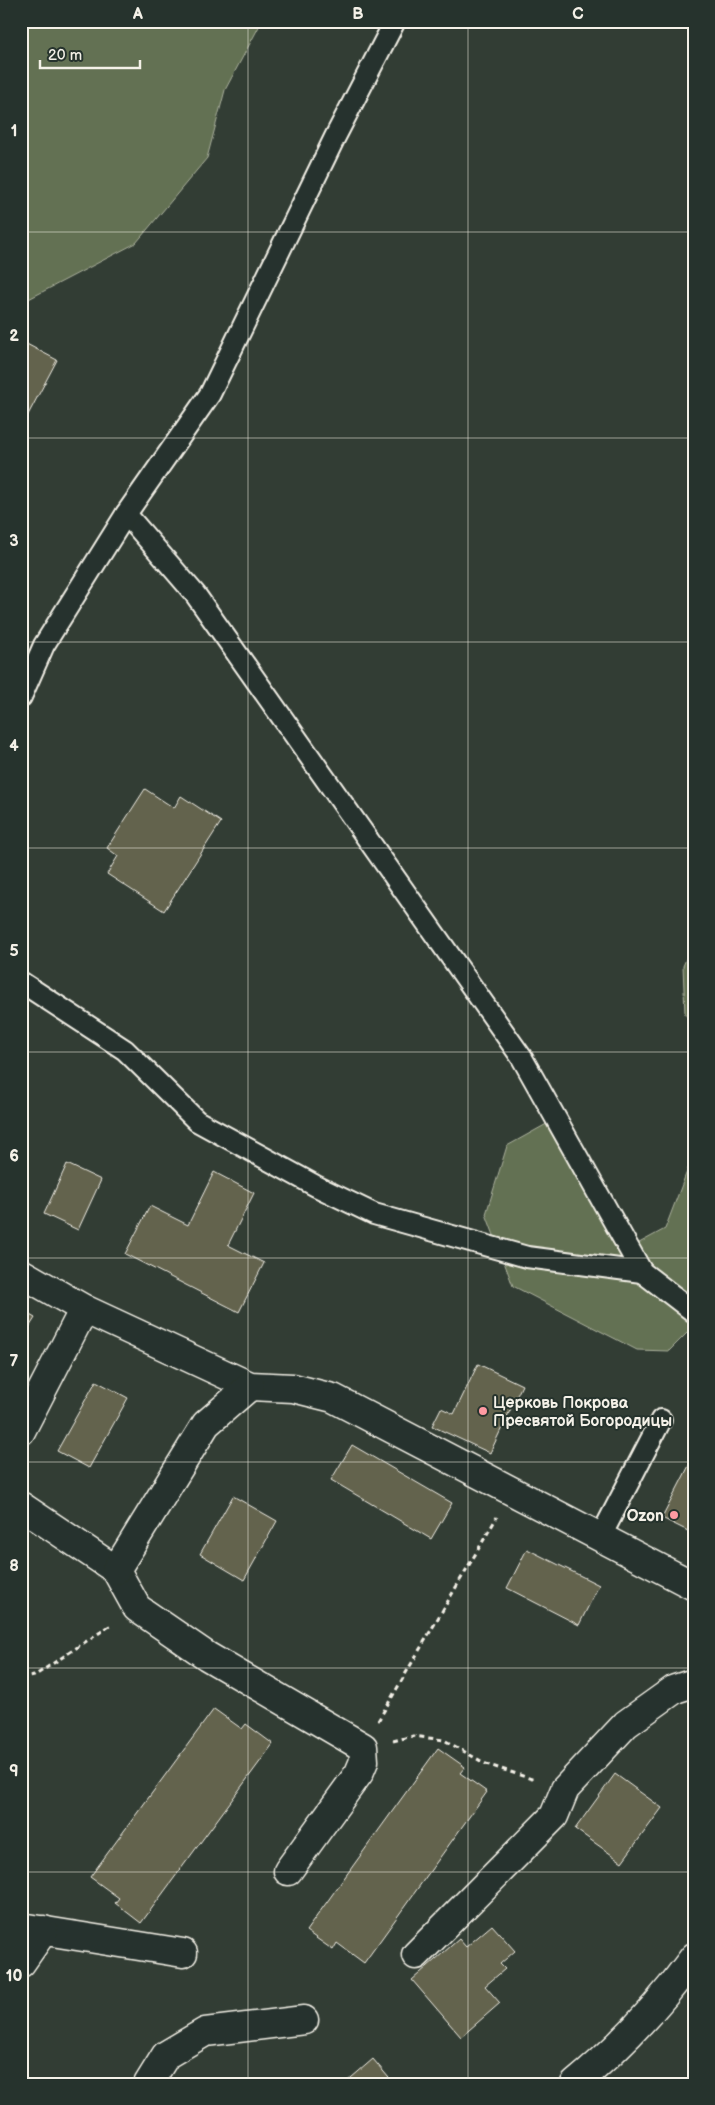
<svg xmlns="http://www.w3.org/2000/svg" width="715" height="2105" viewBox="0 0 715 2105" font-family="'Balsamiq Sans',sans-serif">
  <style>
    .green { fill: #637153; stroke: #acb19e }
    .building { fill: #63634e; stroke: #f4f1e8 }
    .lines { fill: none; stroke-linecap: round; stroke-linejoin: round }
    .lane-casing { stroke: #f4f1e8; stroke-width: 24 }
    .street-casing { stroke: #f4f1e8; stroke-width: 31 }
    .path { stroke: #f4f1e8; stroke-width: 3; stroke-dasharray: 5 4; stroke-linecap: butt }
    .lane { stroke: #26332d; stroke-width: 20 }
    .street { stroke: #26332d; stroke-width: 28 }
    .grid { fill: none; stroke: #f4f1e8; stroke-width: 1; stroke-opacity: 0.55 }
    .poi-dot { fill: #ff9aa2; stroke: #26332d; stroke-width: 2 }
    .labels { text-anchor: middle; stroke-width: 4; stroke-linejoin: round; paint-order: stroke }
    .poi-label { font-size: 16px; font-weight: bold; fill: #f4f1e8; stroke: #26332d; text-anchor: start }
    .neatline { fill: none; stroke: #f4f1e8; stroke-width: 2 }
    .grid-label { font-size: 16px; text-anchor: middle; font-weight: bold; fill: #f4f1e8 }
  </style>
  <rect width="100%" height="100%" fill="#323d34"/>
  <filter id="ink" filterUnits="userSpaceOnUse"><feTurbulence type="fractalNoise" baseFrequency=".02" numOctaves="2"/><feDisplacementMap in="SourceGraphic" scale="10" xChannelSelector="R" yChannelSelector="G"/><feConvolveMatrix kernelMatrix="1 2 1 2 8 2 1 2 1" color-interpolation-filters="sRGB"/></filter>
  <g filter="url(#ink)">
    <g class="green">
      <polygon points="21,21 262,21 225,90 207,158 136,243 21,303"/>
      <polygon points="694,941 694,1026 685,1014 683,966"/>
      <polygon points="552,1121 628,1249 665,1229 694,1153 694,1326 669,1351 637,1350 513,1286 486,1214 507,1146"/>
    </g>
    <g class="building">
      <polygon points="21,341 57,360 21,428"/>
      <polygon points="145,789 174,808 181,796 221,822 164,911 107,874 118,856 107,848"/>
      <polygon points="67,1164 101,1180 78,1230 44,1214"/>
      <polygon points="214,1172 254,1193 228,1245 264,1263 239,1312 125,1254 150,1206 188,1225"/>
      <polygon points="21,1310 35,1318 21,1340"/>
      <polygon points="478,1364 522,1385 490,1453 432,1426 441,1408 454,1414"/>
      <polygon points="96,1381 128,1398 89,1468 57,1451"/>
      <polygon points="352,1445 452,1503 431,1539 331,1480"/>
      <polygon points="694,1456 694,1534 662,1518"/>
      <polygon points="233,1496 277,1521 244,1580 200,1554"/>
      <polygon points="527,1549 599,1585 579,1625 507,1588"/>
      <polygon points="214,1709 242,1729 246,1724 273,1744 141,1923 115,1903 119,1898 90,1877"/>
      <polygon points="438,1748 465,1767 460,1773 487,1792 364,1963 337,1943 333,1950 306,1931"/>
      <polygon points="615,1774 662,1808 622,1862 575,1829"/>
      <polygon points="492,1925 515,1951 500,1964 505,1969 485,1986 500,2003 461,2037 412,1980 459,1939 466,1947"/>
      <polygon points="373,2059 394,2084 344,2084"/>
    </g>
    <g class="lines">
      <defs>
        <g id="lane">
          <polyline points="126,514 195,594 522,1058 642,1272 694,1312"/>
          <polyline points="21,697 44,645 126,514 210,394 335,137 395,21"/>
          <polyline points="21,982 125,1050 197,1121 316,1186 374,1214 527,1257 642,1272"/>
          <polyline points="601,1536 661,1420"/>
        </g>
        <g id="street">
          <polyline points="21,1273 84,1309 250,1386 293,1388 333,1398 694,1586"/>
          <polyline points="21,1431 84,1309"/>
          <polyline points="21,1506 116,1570 137,1608 207,1656 363,1747 364,1761 359,1773 288,1871"/>
          <polyline points="116,1570 206,1424 250,1386"/>
          <polyline points="21,1927 183,1953"/>
          <polyline points="416,1955 554,1816 565,1789 626,1724 675,1689 694,1683"/>
          <polyline points="21,1963 44,1930"/>
          <polyline points="148,2084 166,2055 205,2032 304,2020"/>
          <path d="M 575,2084 C 620,2047 660,2004 694,1957"/>
        </g>
      </defs>
      <use href="#lane" class="lane-casing"/>
      <use href="#street" class="street-casing"/>
      <g class="path">
        <polyline points="21,1679 34,1676 111,1625"/>
        <polyline points="378,1721 497,1517"/>
        <polyline points="393,1741 413,1736 444,1740 486,1764 535,1780"/>
      </g>
      <use href="#lane" class="lane"/>
      <use href="#street" class="street"/>
    </g>
  </g>
  <path class="grid" d="M 248,21 L 248,2084M 468,21 L 468,2084M 21,232 L 694,232M 21,438 L 694,438M 21,642 L 694,642M 21,848 L 694,848M 21,1052 L 694,1052M 21,1258 L 694,1258M 21,1462 L 694,1462M 21,1668 L 694,1668M 21,1872 L 694,1872"/>
  <g class="poi-dot">
    <circle cx="483" cy="1411" r="5"/>
    <circle cx="674" cy="1515" r="5"/>
  </g>
  <g class="labels">
    <g class="poi-label">
      <text x="493" y="1408">Церковь Покрова<tspan x="493" dy="18">Пресвятой Богородицы</tspan></text>
      <text x="664" y="1521" text-anchor="end">Ozon</text>
    </g>
  </g>
  <rect width="715" height="2105" fill="none" stroke="#26332d" stroke-width="55"/>
  <path d="M40 60v8h100v-8" fill="none" stroke="#f4f1e8" stroke-width="2.5"/>
  <text x="48" y="60" font-size="15" fill="#f4f1e8" stroke="#26332d" stroke-width="4" paint-order="stroke">20 m</text>
  <rect x="28" y="28" width="660" height="2050" class="neatline"/>
  <g class="grid-label">
    <text x="138" y="19">A</text>
    <text x="358" y="19">B</text>
    <text x="578" y="19">C</text>
    <text x="14" y="136">1</text>
    <text x="14" y="341">2</text>
    <text x="14" y="546">3</text>
    <text x="14" y="751">4</text>
    <text x="14" y="956">5</text>
    <text x="14" y="1161">6</text>
    <text x="14" y="1366">7</text>
    <text x="14" y="1571">8</text>
    <text x="14" y="1776">9</text>
    <text x="14" y="1981">10</text>
  </g>
</svg>
